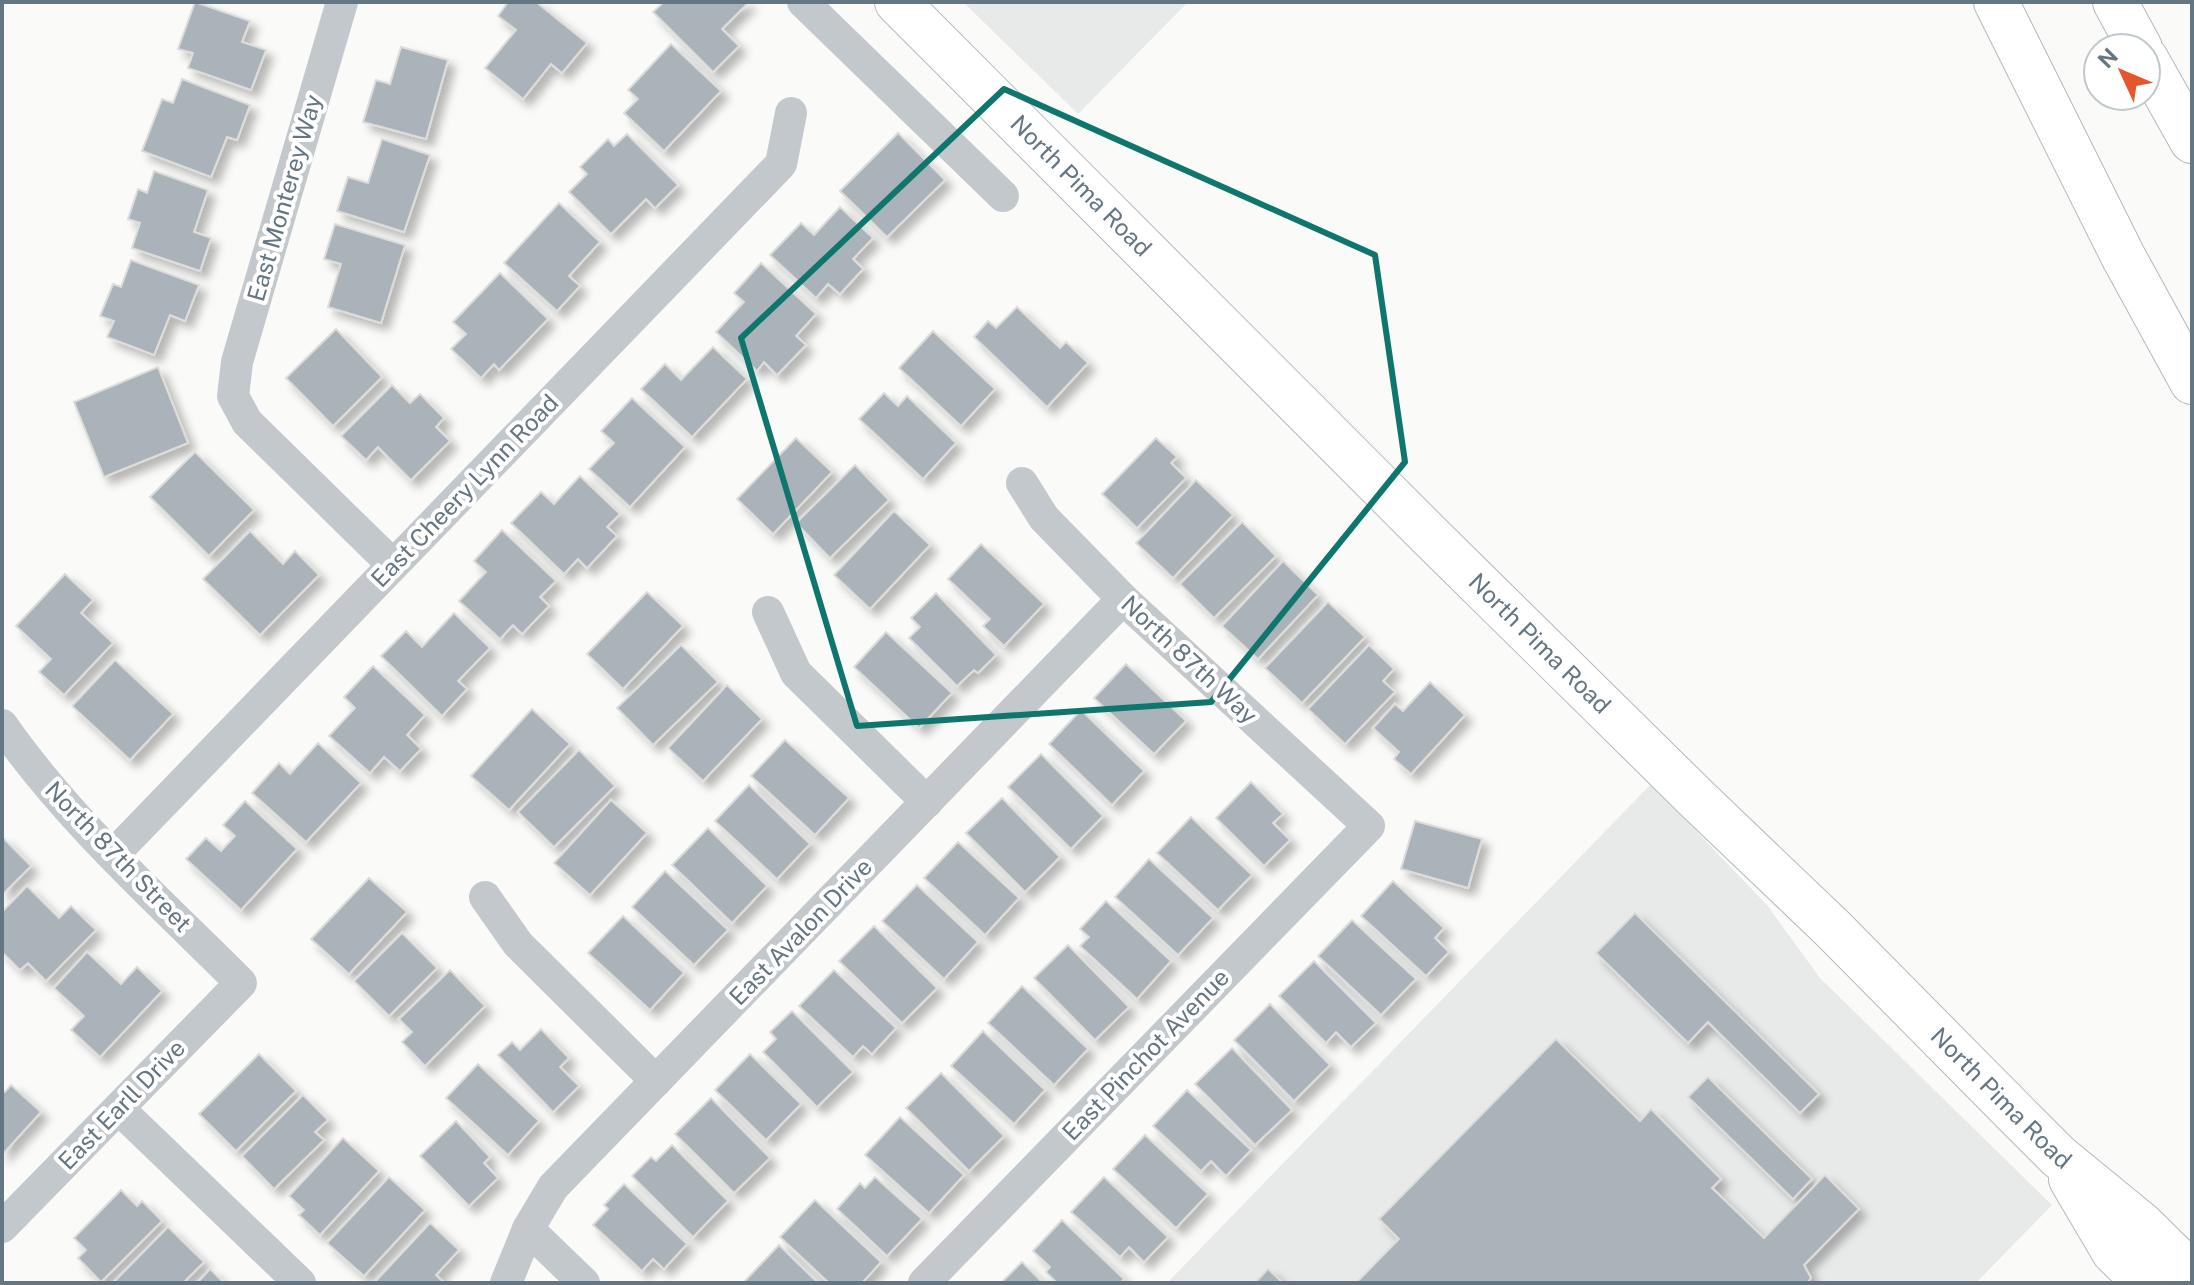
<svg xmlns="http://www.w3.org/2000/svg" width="2194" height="1285" viewBox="0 0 2194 1285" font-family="'Public Sans',sans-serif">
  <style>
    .built { fill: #e8e9e9 }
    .building { fill: #aab3b9; stroke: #dcdcda; stroke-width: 2; filter: url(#shadow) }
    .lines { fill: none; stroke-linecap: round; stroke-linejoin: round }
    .secondary-casing { stroke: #b3babf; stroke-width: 46 }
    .motorway-casing { stroke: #b4b9bd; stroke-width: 46 }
    .minor { stroke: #c3c8cc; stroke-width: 32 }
    .secondary { stroke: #fff; stroke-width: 44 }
    .motorway { stroke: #fff; stroke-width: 44 }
    .marked { fill: none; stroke: #0f766e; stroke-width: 6; stroke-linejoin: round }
    .labels { text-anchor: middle; stroke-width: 8; stroke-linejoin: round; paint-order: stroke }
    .street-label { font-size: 24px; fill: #657683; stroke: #fff }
  </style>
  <defs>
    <filter id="shadow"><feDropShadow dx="7" dy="7" stdDeviation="4" flood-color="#0004"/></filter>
  </defs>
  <rect width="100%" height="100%" fill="#fafaf8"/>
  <g class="built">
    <polygon points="963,2 1188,2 1078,114"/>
    <polygon points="1651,784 1767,905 1820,978 2052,1205 1976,1283 1167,1283"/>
  </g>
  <g class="building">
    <polygon points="195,2 250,21 242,42 266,50 251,90 188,68 193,53 178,49"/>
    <polygon points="508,2 536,2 587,43 562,73 551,64 523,99 485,68 516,30 498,16"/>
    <polygon points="664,2 749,2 722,29 739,46 713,72 653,12"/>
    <polygon points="671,44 721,91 664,151 624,113 638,99 628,90"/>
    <polygon points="401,47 448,60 426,139 363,122 376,80 390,84"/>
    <polygon points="182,79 250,105 237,140 227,137 211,177 142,151 162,99 173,103"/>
    <polygon points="898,133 945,180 887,237 840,191"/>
    <polygon points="627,134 678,185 655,208 646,199 611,234 569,192 587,174 580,167 608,139 614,146"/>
    <polygon points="382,139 430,155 404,232 337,211 348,177 368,183"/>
    <polygon points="154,171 208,190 194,232 211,238 200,271 132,248 140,223 128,219 138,189 147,193"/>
    <polygon points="559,203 600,242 569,276 580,286 557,311 504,263"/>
    <polygon points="840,207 873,238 853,259 863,269 840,294 828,284 816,298 770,255 801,223 814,235"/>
    <polygon points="335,224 405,245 381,323 328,307 341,264 324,259"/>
    <polygon points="131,260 199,285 185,321 170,315 154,355 107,337 114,321 100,316 113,284 121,287"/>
    <polygon points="761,263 816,314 796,336 806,345 777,375 764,362 757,371 716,332 744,302 734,293"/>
    <polygon points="500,273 548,319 499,370 494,364 481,378 451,349 466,334 453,322"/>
    <polygon points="1017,307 1060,348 1066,342 1088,363 1047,407 974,337 988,321 996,328"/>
    <polygon points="336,329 382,377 333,426 286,378"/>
    <polygon points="933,331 995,389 961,426 899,368"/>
    <polygon points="713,347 747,379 692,437 641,389 665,364 681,380"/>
    <polygon points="158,367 188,443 104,477 74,402"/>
    <polygon points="392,385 410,403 420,394 444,418 436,427 450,441 411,480 378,447 366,460 341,436"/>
    <polygon points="884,393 898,406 907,396 956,443 923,479 859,419"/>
    <polygon points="632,398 685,447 630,507 589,469 614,443 601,431"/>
    <polygon points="796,438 832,472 773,534 737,499"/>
    <polygon points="1156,438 1177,457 1171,463 1186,478 1137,528 1102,494"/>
    <polygon points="195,452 254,510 209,556 150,497"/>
    <polygon points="855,465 889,500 830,558 796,523"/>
    <polygon points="580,476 620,514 607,527 617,536 587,568 578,559 564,574 511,523 541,492 554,504"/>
    <polygon points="1196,480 1233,515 1173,578 1136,543"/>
    <polygon points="894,511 930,545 870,609 834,575"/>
    <polygon points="1242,522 1276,556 1214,618 1180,584"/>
    <polygon points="502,530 556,581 540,597 549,606 522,634 513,625 500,639 459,601 486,572 474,561"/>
    <polygon points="250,531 283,564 295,551 319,575 260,635 203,579"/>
    <polygon points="981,544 1044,604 1004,646 983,626 990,619 948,579"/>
    <polygon points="1283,561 1318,595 1258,659 1222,626"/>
    <polygon points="65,574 93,600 81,613 113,643 64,695 39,672 51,659 16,626"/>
    <polygon points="647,592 683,626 623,689 587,654"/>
    <polygon points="936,593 996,655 978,673 974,670 957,686 909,638 920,627 911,618"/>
    <polygon points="1328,602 1365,637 1302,703 1265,668"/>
    <polygon points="454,613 490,648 458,681 467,689 442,716 381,656 406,631 422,647"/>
    <polygon points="886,632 952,693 919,728 854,667"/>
    <polygon points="681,645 718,682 653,745 617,708"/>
    <polygon points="1369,645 1394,669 1383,681 1395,692 1345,744 1308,709"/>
    <polygon points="115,660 173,714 130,760 72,706"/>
    <polygon points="1126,664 1186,721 1154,754 1094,698"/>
    <polygon points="373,666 425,715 407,735 421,749 400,771 384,757 370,773 329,736 355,708 344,697"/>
    <polygon points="1430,682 1465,715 1411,774 1394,759 1399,752 1373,728 1395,704 1403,711"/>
    <polygon points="727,685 762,719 703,781 668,748"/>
    <polygon points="532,709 570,744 509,810 471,776"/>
    <polygon points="1081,710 1144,771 1112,805 1049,744"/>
    <polygon points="785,740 849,798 815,835 751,776"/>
    <polygon points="318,743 361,783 306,842 252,793 279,763 290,774"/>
    <polygon points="579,750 615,786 554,847 518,812"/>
    <polygon points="1041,754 1103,816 1071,849 1008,787"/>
    <polygon points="1251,782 1283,814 1273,823 1290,840 1264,866 1216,818"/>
    <polygon points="749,785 810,844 777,879 715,821"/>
    <polygon points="1002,798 1060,857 1025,892 966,833"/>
    <polygon points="611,800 647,833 590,895 554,863"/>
    <polygon points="245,801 297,849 241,910 186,859 206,838 221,851 235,836 223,825"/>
    <polygon points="1191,817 1252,875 1218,910 1157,853"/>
    <polygon points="1415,821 1482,839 1468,888 1401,869"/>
    <polygon points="708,828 767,886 732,923 672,865"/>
    <polygon points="2,837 31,866 2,895"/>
    <polygon points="958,842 1019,898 985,935 924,878"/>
    <polygon points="1149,859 1213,918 1178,955 1115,897"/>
    <polygon points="665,871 728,930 694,965 632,907"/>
    <polygon points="369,878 407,912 349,974 311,939"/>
    <polygon points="1393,881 1444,928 1435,938 1449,952 1426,976 1361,916"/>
    <polygon points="917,885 978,942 944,979 882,921"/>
    <polygon points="27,886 59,918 71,906 96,930 46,981 28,963 20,970 2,952 2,912"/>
    <polygon points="1106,901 1171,961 1137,999 1080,946 1089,937 1080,929"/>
    <polygon points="1635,913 1819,1094 1800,1113 1708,1022 1688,1043 1596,953"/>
    <polygon points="623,916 684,973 650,1010 588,953"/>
    <polygon points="1352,920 1416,979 1381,1015 1318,956"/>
    <polygon points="874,926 937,988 902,1023 839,961"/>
    <polygon points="402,933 437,968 389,1016 354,981"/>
    <polygon points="1068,945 1129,1007 1095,1040 1034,978"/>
    <polygon points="87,952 121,984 137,967 162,991 100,1057 71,1030 84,1016 54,988"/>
    <polygon points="1314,961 1376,1023 1351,1047 1336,1032 1326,1043 1279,996"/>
    <polygon points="450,970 485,1006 425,1066 402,1042 412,1032 399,1019"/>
    <polygon points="834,970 896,1028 872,1054 863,1046 853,1057 799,1006"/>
    <polygon points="1022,986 1088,1049 1054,1085 988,1023"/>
    <polygon points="1270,1004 1330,1065 1294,1101 1234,1040"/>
    <polygon points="792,1011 853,1072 817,1107 763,1052 776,1039 770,1032"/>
    <polygon points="541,1029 569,1058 560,1067 579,1086 553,1112 498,1055 512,1042 520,1050"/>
    <polygon points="983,1031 1045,1090 1014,1124 951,1066"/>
    <polygon points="1556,1039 1640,1121 1651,1109 1721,1179 1712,1188 1764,1238 1825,1175 1859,1209 1804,1265 1811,1278 1807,1283 1356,1283 1399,1239 1379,1219"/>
    <polygon points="1232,1048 1292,1110 1255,1145 1195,1084"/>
    <polygon points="259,1054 296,1091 236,1151 199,1114"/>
    <polygon points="750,1054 801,1104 766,1140 715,1090"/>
    <polygon points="478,1064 539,1121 508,1155 446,1098"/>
    <polygon points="941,1073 1004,1136 969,1171 906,1108"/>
    <polygon points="1708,1077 1812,1179 1793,1199 1688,1097"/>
    <polygon points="11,1085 41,1112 2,1155 2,1090 5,1092"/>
    <polygon points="1187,1090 1251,1150 1226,1176 1211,1161 1201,1171 1153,1126"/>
    <polygon points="303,1095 328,1120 315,1132 324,1140 274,1189 242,1156"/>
    <polygon points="711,1098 770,1158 734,1193 675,1134"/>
    <polygon points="900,1117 964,1175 929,1213 865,1155"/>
    <polygon points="456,1121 490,1157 484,1163 498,1178 469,1206 420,1156"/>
    <polygon points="1145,1135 1208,1194 1176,1228 1113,1169"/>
    <polygon points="343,1138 379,1171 320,1235 299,1215 304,1210 289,1196"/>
    <polygon points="672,1145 728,1201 693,1237 632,1176 651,1157 656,1161"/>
    <polygon points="389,1177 425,1210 364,1276 327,1243"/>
    <polygon points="875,1177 922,1219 887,1256 837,1209 860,1183 865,1188"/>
    <polygon points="1104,1177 1168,1237 1144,1262 1129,1247 1120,1257 1071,1212"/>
    <polygon points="624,1184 687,1244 664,1269 653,1259 642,1271 593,1225 608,1209 604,1205"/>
    <polygon points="121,1190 137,1206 142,1201 162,1221 101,1282 78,1258 86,1250 74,1238"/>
    <polygon points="815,1200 881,1262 862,1283 829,1283 780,1237"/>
    <polygon points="1062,1220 1124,1279 1120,1283 1057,1283 1046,1272 1050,1267 1033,1251"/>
    <polygon points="430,1223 459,1250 436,1275 442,1281 440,1283 374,1283"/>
    <polygon points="168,1227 204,1262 183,1283 113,1283"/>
    <polygon points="779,1245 818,1283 743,1283"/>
    <polygon points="1022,1262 1043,1283 1001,1283"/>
    <polygon points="210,1269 224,1283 197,1283"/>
    <polygon points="1268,1269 1283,1283 1255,1283"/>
  </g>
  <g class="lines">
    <defs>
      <g id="secondary">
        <path id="s1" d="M 897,2 L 1429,535 L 1698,800 L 1833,929 L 2021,1119 L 2058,1156 L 2141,1224 L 2192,1274"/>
        <polyline points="2071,1179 2114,1252 2146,1283"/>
      </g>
      <g id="motorway">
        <polyline points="1996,2 2124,258 2192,382"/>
        <polyline points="2115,2 2140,48"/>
        <polyline points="2146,59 2192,141"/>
      </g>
    </defs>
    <use href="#secondary" class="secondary-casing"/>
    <use href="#motorway" class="motorway-casing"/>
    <g class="minor">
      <polyline points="342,2 237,362 233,396 247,422 393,565"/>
      <polyline points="803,2 1003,196"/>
      <polyline points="768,612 796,673 927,802"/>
      <path d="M 2,725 C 69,821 158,900 241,983 L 2,1227"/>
      <polyline points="113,855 781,164 791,113"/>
      <polyline points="485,897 518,944 656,1081"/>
      <polyline points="119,1109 300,1283"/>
      <polyline points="528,1229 584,1283"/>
      <polyline points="506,1283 528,1229 553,1187 1123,599"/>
      <polyline points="924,1283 1369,826 1123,599 1044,518 1022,483"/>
    </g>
    <use href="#secondary" class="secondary"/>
    <use href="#motorway" class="motorway"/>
  </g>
  <path class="marked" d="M 1004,89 L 1375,255 L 1405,462 L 1211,702 L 857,726 L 741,338 Z"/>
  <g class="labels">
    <g class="street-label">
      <text dy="8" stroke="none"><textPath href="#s1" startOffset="260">North Pima Road</textPath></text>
      <text transform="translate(285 198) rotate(-74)" y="8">East Monterey Way</text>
      <text transform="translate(465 491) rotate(-46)" y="8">East Cheery Lynn Road</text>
      <text dy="8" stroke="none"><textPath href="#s1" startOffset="908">North Pima Road</textPath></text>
      <text transform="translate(1189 660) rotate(43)" y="8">North 87th Way</text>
      <text transform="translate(118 857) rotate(46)" y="8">North 87th Street</text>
      <text transform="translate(801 932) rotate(-46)" y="8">East Avalon Drive</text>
      <text transform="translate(1146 1055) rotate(-46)" y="8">East Pinchot Avenue</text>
      <text dy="8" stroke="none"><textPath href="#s1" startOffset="1556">North Pima Road</textPath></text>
      <text transform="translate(122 1105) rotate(-46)" y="8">East Earll Drive</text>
    </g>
  </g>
  <rect width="2194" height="1285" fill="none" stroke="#657683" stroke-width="8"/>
  <g transform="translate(2122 72) rotate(314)"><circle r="38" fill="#ffffff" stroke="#c1c8cd" stroke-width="2"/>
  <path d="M0-6L14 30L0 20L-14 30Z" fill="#e4572e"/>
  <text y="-12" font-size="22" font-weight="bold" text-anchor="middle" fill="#657683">N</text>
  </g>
</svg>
